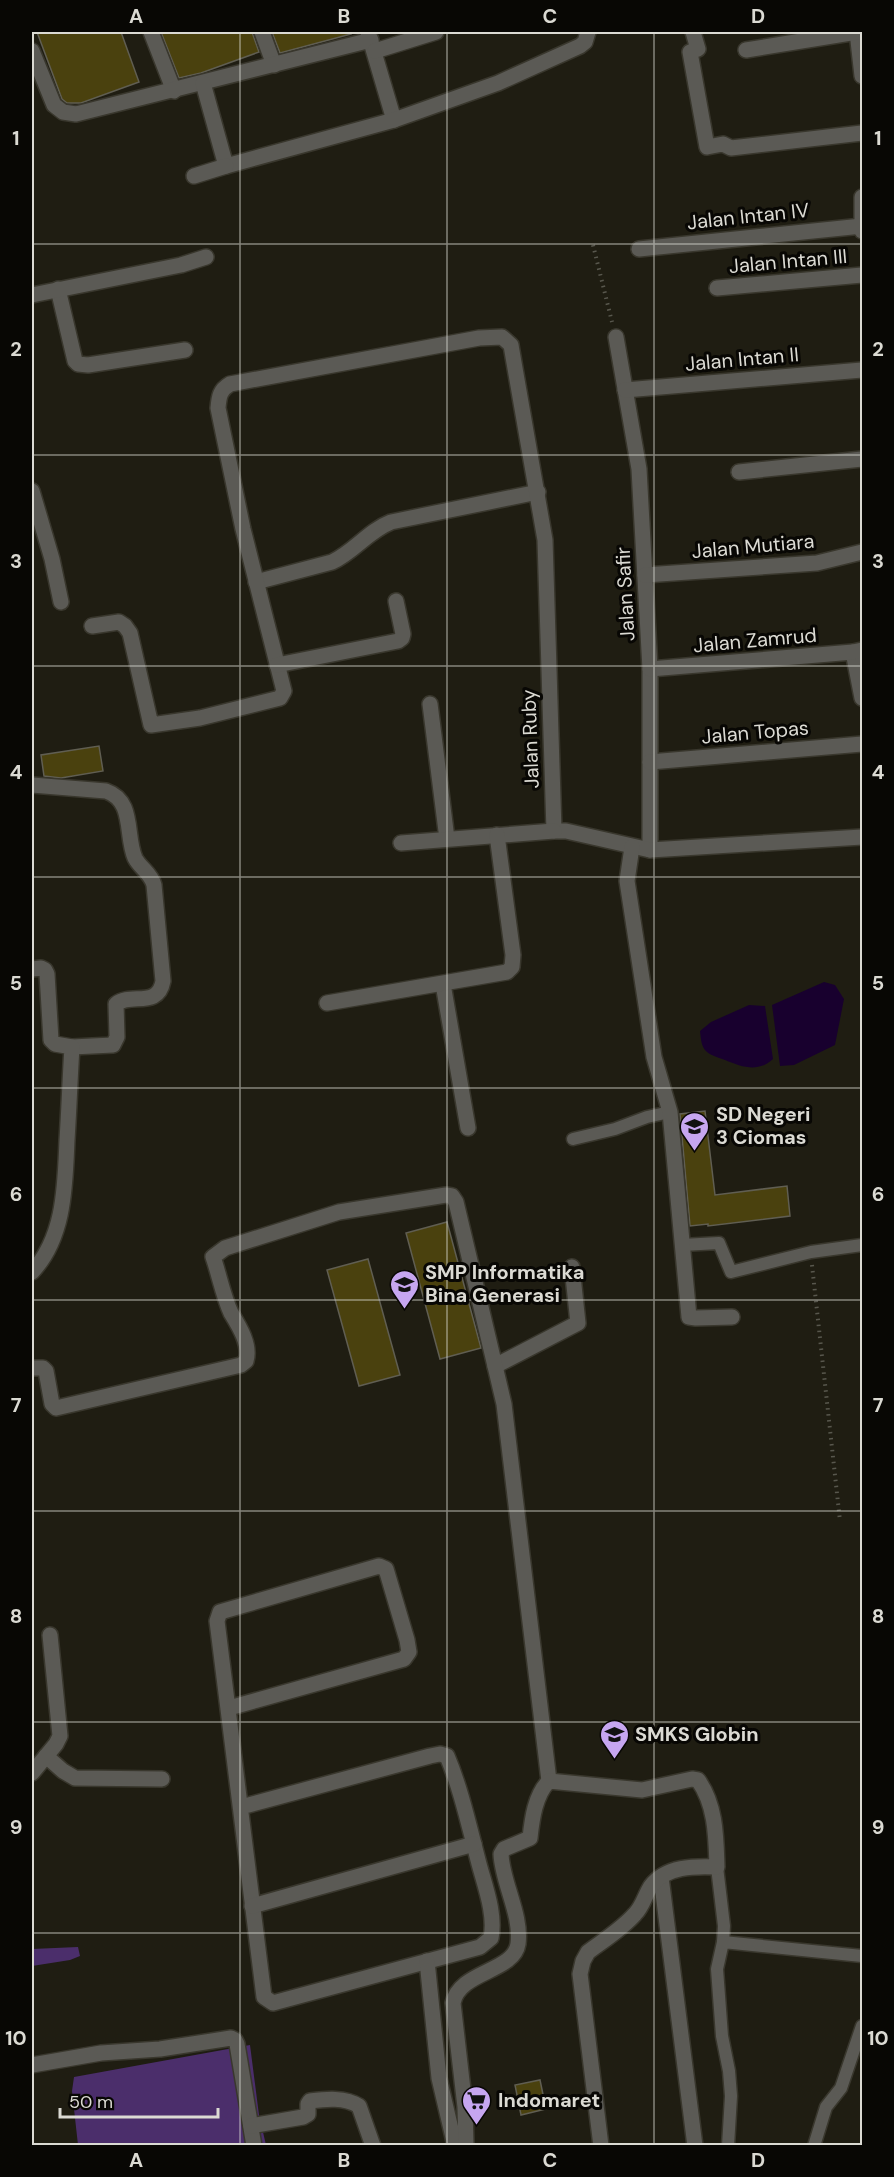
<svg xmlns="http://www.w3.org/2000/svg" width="894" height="2177" viewBox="0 0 894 2177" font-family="'DM Sans',sans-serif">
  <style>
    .green { fill: #4b2e6b }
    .water { fill: #18002e }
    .building { fill: #4a410e; stroke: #605e52; stroke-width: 1.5 }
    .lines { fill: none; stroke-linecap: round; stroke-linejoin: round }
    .service-casing { stroke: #39372d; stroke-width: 15 }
    .minor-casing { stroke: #39372d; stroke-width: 18 }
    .path { stroke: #58574d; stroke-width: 4; stroke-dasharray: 1.5 4.5; stroke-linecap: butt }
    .service { stroke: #5b5a55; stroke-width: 12 }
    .minor { stroke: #5b5a55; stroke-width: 15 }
    .grid { fill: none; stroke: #dbdad3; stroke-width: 1.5; stroke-opacity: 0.55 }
    .labels { text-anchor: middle; stroke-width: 6; stroke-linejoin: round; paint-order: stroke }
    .street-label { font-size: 20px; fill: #dbdad3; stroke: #080704 }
    .poi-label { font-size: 20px; font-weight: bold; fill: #dbdad3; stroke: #080704; text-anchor: start }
    .neatline { fill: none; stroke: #dbdad3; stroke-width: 2 }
    .grid-label { font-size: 20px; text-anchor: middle; font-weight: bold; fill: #dbdad3 }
  </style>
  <rect width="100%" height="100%" fill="#1f1d12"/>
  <g class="green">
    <polygon points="78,1947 80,1956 70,1960 32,1966 32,1949"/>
    <polygon points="250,2045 259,2115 266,2145 78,2145 72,2091 74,2077"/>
  </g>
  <g class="water">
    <polygon points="824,982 835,985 844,999 835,1045 794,1065 780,1066 772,1005"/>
    <path d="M 749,1005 L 765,1006 L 773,1059 C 758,1073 742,1067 725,1060 C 720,1058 712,1056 707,1052 C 701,1047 701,1039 700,1031 L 711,1022 Z"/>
  </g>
  <g class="building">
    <polygon points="37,32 121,32 139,82 81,103 67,103 62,99"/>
    <polygon points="161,32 252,32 259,52 201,73 179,78"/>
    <polygon points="272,32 350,32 351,34 280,53"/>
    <polygon points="99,746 103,771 61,778 44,776 41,755"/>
    <polygon points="705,1111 715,1195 787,1186 790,1216 708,1226 708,1224 690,1226 680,1114"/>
    <polygon points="447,1222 481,1348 440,1359 406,1233"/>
    <polygon points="368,1259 400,1375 359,1386 327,1270"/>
    <polygon points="540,2080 546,2109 521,2115 515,2085"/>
  </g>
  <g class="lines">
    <defs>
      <g id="service">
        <polyline points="573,1139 615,1129 647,1117 670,1112"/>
        <polyline points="682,1245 719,1243 731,1272 811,1252 862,1245"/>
        <polyline points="717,1867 724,1926 723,1942"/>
        <polyline points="728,2146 731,2096 729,2071 722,2036 717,1969 723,1942 862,1956"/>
        <polyline points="814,2146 826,2107 841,2088 862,2026"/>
      </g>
      <g id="minor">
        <polyline points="151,32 174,91"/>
        <polyline points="262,32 274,65"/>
        <polyline points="368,32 394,120"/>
        <polyline points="693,32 698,49 690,52 707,147 723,144 731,148 862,133"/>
        <polyline points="857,32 862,76"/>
        <polyline points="746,50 857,32"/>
        <polyline points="32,51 54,105 63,112 76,114 371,40"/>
        <polyline points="375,51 436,32"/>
        <polyline points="203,83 226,166 394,120 498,83 580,46 585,42 588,32"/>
        <polyline points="194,176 226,166"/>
        <polyline points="862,197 862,231"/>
        <polyline points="639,249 862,226"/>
        <polyline points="717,288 862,275"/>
        <polyline points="58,289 75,361 78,364 88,365 185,350"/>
        <polyline points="32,295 181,265 206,257"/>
        <polyline points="616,337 639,469 650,669 650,850"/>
        <polyline points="625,390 862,370"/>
        <polyline points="739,472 862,459"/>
        <polyline points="32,491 52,559 61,602"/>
        <polyline points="645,575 817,563 862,552"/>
        <path d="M 256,582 L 332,562 C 354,552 368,531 391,522 L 538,492"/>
        <path d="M 92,626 L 119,622 L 125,626 L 130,633 L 151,725 L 200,718 L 280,698 L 284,691 L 243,529 L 218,408 C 219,396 220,390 230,384 L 479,338 L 502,337 L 511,345 L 512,351 L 545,540 L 554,831 L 566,831 L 650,850 L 862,837"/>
        <polyline points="853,652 862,698"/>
        <polyline points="277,665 398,641 402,638 403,634 396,601"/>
        <polyline points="650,669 853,652 862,650"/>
        <polyline points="430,704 447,839"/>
        <polyline points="650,762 862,744"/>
        <path d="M 32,785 L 106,791 C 135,801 125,835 135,858 C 140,868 151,873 154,885 L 163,981 C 158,1009 131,992 116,1004 L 117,1037 L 113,1045 L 72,1047"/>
        <polyline points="401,843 554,831"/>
        <polyline points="632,847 627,881 654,1057 670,1112 689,1317 696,1318 732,1317"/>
        <path d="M 32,969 L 41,968 L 45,970 L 47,974 L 51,1040 L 55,1044 L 72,1047 C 70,1078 69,1109 67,1140 C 65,1185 65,1237 32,1272"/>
        <polyline points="443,984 468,1128"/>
        <polyline points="327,1003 507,972 512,967 513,955 497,835"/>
        <polyline points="495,1366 578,1323 572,1267"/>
        <path d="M 32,1368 L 43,1368 L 46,1371 L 52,1404 L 56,1408 L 241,1365 L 246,1361 C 251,1345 239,1326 231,1313 C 224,1298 220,1279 215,1263 L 213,1257 L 225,1248 L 339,1212 L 446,1195 L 452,1196 L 456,1202 L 504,1404 L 549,1781"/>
        <path d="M 229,1708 L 404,1659 L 409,1652 L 407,1640 L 386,1569 L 379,1566 L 220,1612 L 217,1621 L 264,1997 L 273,2003 L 480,1947 L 491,1938 C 496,1913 484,1884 478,1860 C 469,1826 461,1789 447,1756 L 440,1754 L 430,1756 L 241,1807"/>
        <polyline points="46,1756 63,1771 75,1778 162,1779"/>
        <polyline points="32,1773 56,1744 60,1736 50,1635"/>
        <polyline points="661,1877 695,2146"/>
        <polyline points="252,1906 474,1844"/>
        <polyline points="427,1961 439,2078 455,2146"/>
        <polyline points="32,2065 101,2053 160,2049 231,2038 235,2040 237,2044 254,2146"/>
        <path d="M 251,2126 L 303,2117 L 308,2114 L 308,2104 L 310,2101 C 326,2099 345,2097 359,2106 L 373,2146"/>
        <path d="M 466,2146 L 465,2107 L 453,2003 C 459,1971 514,1972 518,1944 C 522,1915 502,1882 501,1854 L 504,1849 L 530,1838 C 532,1819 535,1795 549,1781 L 642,1790 L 692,1779 L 698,1780 C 716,1805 716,1837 717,1867 C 694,1866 666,1866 651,1886 C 645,1895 643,1906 635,1914 C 622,1929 604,1940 588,1952 L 583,1961 L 580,1974 L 601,2146"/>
      </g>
    </defs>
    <use href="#service" class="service-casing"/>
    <use href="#minor" class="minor-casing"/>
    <g class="path">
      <polyline points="593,245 612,322"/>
      <polyline points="812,1265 840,1521"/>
    </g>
    <use href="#service" class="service"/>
    <use href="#minor" class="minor"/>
  </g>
  <path class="grid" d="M 240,32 L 240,2146M 447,32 L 447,2146M 654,32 L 654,2146M 32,244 L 862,244M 32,455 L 862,455M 32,666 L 862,666M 32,877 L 862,877M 32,1088 L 862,1088M 32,1300 L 862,1300M 32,1511 L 862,1511M 32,1722 L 862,1722M 32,1933 L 862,1933"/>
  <defs>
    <symbol id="school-pin" viewBox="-11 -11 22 30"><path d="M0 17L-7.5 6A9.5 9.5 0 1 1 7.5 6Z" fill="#c6a6f0" stroke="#080704"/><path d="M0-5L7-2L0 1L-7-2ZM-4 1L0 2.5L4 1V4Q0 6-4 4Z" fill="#111"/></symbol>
    <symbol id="supermarket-pin" viewBox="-11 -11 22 30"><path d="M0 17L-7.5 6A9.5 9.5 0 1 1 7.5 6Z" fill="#c6a6f0" stroke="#080704"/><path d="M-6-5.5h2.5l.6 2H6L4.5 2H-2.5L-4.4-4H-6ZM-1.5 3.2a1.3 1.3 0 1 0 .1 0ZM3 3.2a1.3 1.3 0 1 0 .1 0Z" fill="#111"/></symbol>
  </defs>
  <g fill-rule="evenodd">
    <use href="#school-pin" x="678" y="1110" width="33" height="45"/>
    <use href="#school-pin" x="388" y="1268" width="33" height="45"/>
    <use href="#school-pin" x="598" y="1718" width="33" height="45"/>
    <use href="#supermarket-pin" x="460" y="2084" width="33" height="45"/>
  </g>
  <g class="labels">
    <g class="street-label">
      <text transform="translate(748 216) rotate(-6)" y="7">Jalan Intan IV</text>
      <text transform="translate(788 261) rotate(-5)" y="7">Jalan Intan III</text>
      <text transform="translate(742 359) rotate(-5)" y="7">Jalan Intan II</text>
      <text transform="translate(753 546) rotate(-5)" y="7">Jalan Mutiara</text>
      <text transform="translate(625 594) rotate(-93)" y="7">Jalan Safir</text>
      <text transform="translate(755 640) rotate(-5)" y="7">Jalan Zamrud</text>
      <text transform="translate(755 732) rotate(-5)" y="7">Jalan Topas</text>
      <text transform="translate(530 739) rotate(-92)" y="7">Jalan Ruby</text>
    </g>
    <g class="poi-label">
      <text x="716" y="1121">SD Negeri<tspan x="716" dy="23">3 Ciomas</tspan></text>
      <text x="425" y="1279">SMP Informatika<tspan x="425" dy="23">Bina Generasi</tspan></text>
      <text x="635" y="1741">SMKS Globin</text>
      <text x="498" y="2107">Indomaret</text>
    </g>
  </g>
  <rect width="894" height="2177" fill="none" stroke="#080704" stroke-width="66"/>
  <path d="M60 2108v9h158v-9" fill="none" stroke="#dbdad3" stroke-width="3"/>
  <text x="69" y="2108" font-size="18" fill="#dbdad3" stroke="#080704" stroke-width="4.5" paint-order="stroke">50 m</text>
  <rect x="33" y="33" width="828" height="2111" class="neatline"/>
  <g class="grid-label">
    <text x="136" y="23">A</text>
    <text x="344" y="23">B</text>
    <text x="550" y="23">C</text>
    <text x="758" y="23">D</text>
    <text x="16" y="145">1</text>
    <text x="878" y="145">1</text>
    <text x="16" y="356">2</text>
    <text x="878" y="356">2</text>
    <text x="16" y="568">3</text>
    <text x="878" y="568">3</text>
    <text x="16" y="779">4</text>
    <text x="878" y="779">4</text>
    <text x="16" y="990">5</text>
    <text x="878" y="990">5</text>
    <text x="16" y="1201">6</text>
    <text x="878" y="1201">6</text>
    <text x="16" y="1412">7</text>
    <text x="878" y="1412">7</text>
    <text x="16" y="1623">8</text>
    <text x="878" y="1623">8</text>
    <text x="16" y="1834">9</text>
    <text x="878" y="1834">9</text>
    <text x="16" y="2045">10</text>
    <text x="878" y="2045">10</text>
    <text x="136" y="2167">A</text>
    <text x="344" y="2167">B</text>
    <text x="550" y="2167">C</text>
    <text x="758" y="2167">D</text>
  </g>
</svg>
